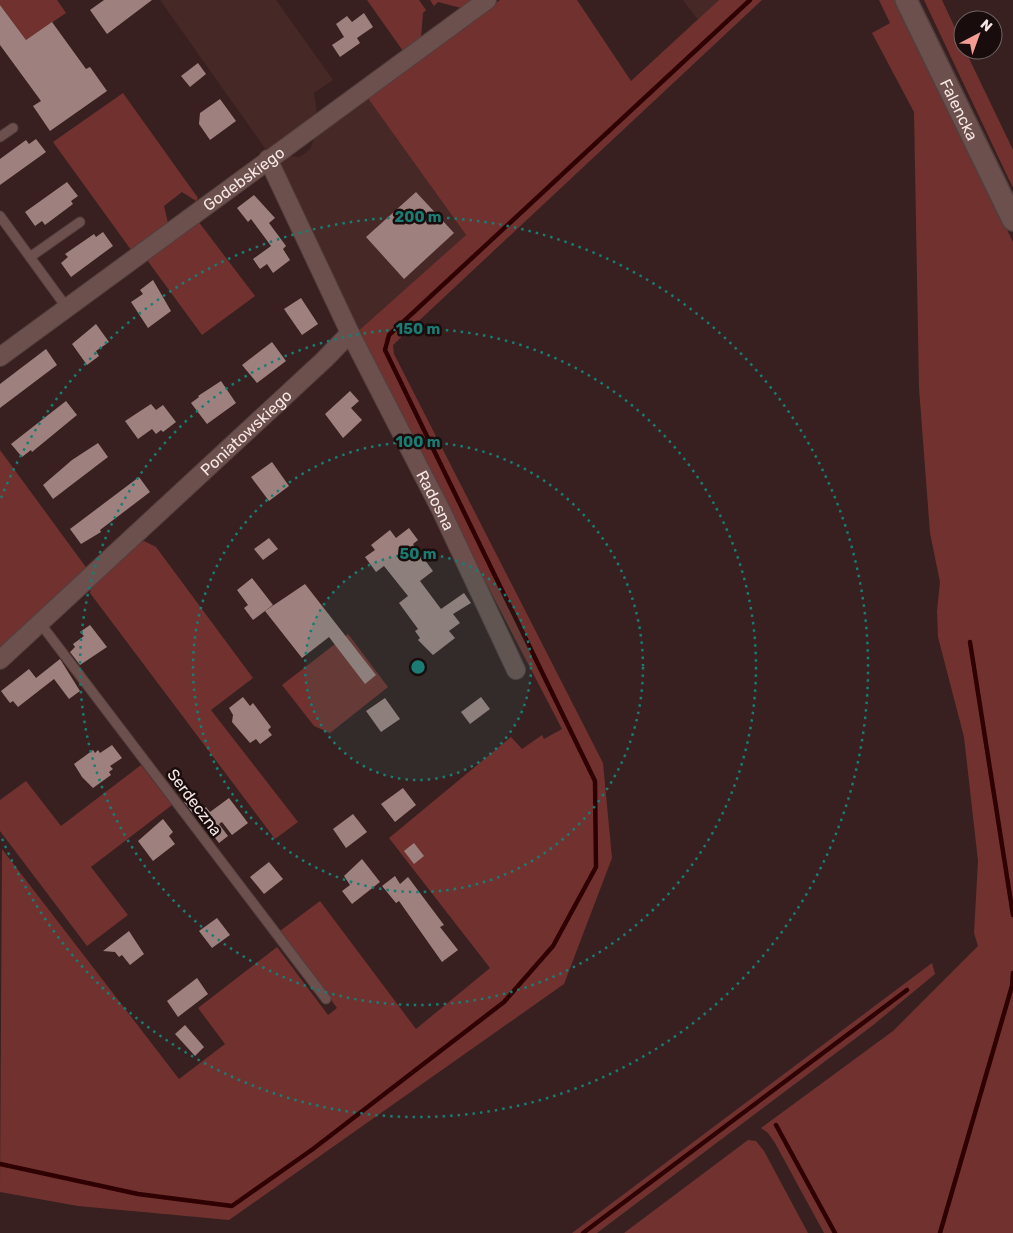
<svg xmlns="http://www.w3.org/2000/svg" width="1013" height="1233" viewBox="0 0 1013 1233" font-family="Rubik,sans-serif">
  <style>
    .built { fill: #462826 }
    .green { fill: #71322f }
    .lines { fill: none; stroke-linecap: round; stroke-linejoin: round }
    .stream { stroke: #2f0001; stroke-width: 4.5 }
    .building { fill: #9e817e }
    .service-casing { stroke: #523e3d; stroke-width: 11 }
    .minor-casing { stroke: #523e3d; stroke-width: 20 }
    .tertiary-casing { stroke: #523e3d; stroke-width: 24 }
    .service { stroke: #6b504e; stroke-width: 9 }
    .minor { stroke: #6b504e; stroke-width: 18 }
    .tertiary { stroke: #6b504e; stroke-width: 21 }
    .ring { fill: none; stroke: #1b7c74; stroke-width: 2.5; stroke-dasharray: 2.5 5 }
    .labels { text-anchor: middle; stroke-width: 5; stroke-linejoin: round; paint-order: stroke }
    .street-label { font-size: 16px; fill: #f6e6e4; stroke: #180d0c }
    .centre { fill: #1b7c74; stroke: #180d0c; stroke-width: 2.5 }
    .ring-label { font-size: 15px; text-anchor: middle; font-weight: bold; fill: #1b7c74; stroke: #180d0c; stroke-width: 5; stroke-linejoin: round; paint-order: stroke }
  </style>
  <rect width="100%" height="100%" fill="#37201f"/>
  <g class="built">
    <polygon points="160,0 276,0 333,80 314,93 317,114 267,151"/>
    <polygon points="683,0 719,0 698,20"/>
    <polygon points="367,97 466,235 356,333 282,171 282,163 285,156 299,157 304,154 310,149 317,131"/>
  </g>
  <g class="green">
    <polygon points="0,0 57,0 66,13 26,40 0,5"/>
    <polygon points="367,0 419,0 426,10 423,13 421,38 403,51"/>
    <polygon points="430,0 472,0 461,8 438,2 434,6"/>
    <polygon points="500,0 577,0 631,81 719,0 762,0 393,345 394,354 603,763 612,858 564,984 229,1220 78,1206 0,1192 2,849 179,1079 225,1044 198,1008 277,947 328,1015 337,1008 280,931 320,901 416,1029 490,968 389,838 511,737 522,749 542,735 544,739 562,729 356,333 466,235 367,97"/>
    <polygon points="879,0 895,0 1013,242 1013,1233 824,1233 775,1143 768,1133 761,1128 893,1031 978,946 974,933 978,861 964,737 938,637 937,611 940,582 930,533 919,388 914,112 872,33 890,23"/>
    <polygon points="924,0 942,0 963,45 963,50 965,50 1013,150 1013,188"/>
    <polygon points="123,93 198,198 196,201 182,192 164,206 169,227 134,254 53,142"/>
    <polygon points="198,221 255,296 202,335 147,260"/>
    <polygon points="0,450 88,570 0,652"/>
    <polygon points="144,541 156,547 253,678 211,710 298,822 275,839 90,593 92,584 137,544"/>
    <polygon points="348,634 388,687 330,733 314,726 282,685"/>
    <polygon points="141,765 172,805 91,867 128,915 87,946 0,831 0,800 26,781 61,826"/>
    <polygon points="932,963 935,974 872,1026 597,1233 572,1233"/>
    <polygon points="748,1140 756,1141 764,1151 808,1233 624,1233"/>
  </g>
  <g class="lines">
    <g class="stream">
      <polyline points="970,642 1013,915"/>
      <polyline points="776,1125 835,1233"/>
      <polyline points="0,1164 138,1194 232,1206 313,1149 504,1002 553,946 596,867 595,781 385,350 389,335 750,0"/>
      <polyline points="583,1233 907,990"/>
      <polyline points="940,1233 1012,986 1013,973"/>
    </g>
  </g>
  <g class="building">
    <polygon points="104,0 152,0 107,34 90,10"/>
    <polygon points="0,5 26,40 52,22 86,69 90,67 107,91 50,131 33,106 41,101 0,45"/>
    <polygon points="364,13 373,27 357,38 360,43 340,57 332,45 344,37 336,24 347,16 352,22"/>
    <polygon points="198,63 206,74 190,87 181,76"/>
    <polygon points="220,99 236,121 210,140 199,124 200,113"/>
    <polygon points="36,139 46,152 0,185 0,159 26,140 29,144"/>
    <polygon points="67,182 78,196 71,201 73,204 45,225 42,221 35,226 25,212"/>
    <polygon points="416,192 454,233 404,279 366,237"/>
    <polygon points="254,195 275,218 269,223 286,246 283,249 290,260 273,273 267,264 260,269 253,259 271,246 251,219 248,222 237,208"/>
    <polygon points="103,232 113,246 71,277 61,263 68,257 65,254 94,234 96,237"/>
    <polygon points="153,280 171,311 148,328 131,302 143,294 140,290"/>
    <polygon points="301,298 318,324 302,335 284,309"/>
    <polygon points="96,324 109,342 96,351 99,356 87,365 72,344"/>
    <polygon points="272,342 286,361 257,383 242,365"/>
    <polygon points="46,349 57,365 0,408 0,384"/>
    <polygon points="221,381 236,403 207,424 191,403 199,397 198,396"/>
    <polygon points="350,391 359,401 351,408 362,420 343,438 325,414"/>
    <polygon points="66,401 77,415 32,452 31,450 22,457 11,444"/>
    <polygon points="151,404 156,410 163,405 176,422 163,432 161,430 156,434 152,429 138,439 125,421"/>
    <polygon points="98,443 108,457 53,499 43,485 72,460"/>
    <polygon points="272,462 289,486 269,501 251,477"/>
    <polygon points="139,477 150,492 100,530 101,532 81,544 70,529"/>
    <polygon points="409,528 418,540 413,544 433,571 420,581 441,609 464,593 471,603 453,614 460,623 449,631 455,638 433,655 418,640 420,638 415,631 418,629 399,603 408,596 384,566 376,572 365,557 375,550 371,545 390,530 396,538"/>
    <polygon points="269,538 278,549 263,560 254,549"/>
    <polygon points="252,578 273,605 253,620 244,608 248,605 237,590"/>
    <polygon points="305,584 376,675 365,684 329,637 302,658 265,611"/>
    <polygon points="90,625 107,647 80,665 70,652 75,647 73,644 84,636 80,632"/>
    <polygon points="60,659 80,691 69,699 54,679 18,707 13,701 10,703 1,691 29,669 36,678"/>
    <polygon points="243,697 250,706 253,703 271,727 268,730 272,735 260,744 256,739 250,743 232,722 233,715 229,708"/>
    <polygon points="481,697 490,709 470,724 461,712"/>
    <polygon points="385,698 400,719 381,732 366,711"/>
    <polygon points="112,745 122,758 110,766 113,769 109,772 111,775 93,788 82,777 74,764 93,750 95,753 98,750 100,753"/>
    <polygon points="403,788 416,805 395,822 381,804"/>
    <polygon points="193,794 203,808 194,815 184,802"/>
    <polygon points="229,798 248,823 232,835 222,822 219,824 228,836 219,843 197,814 206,807 210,812"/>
    <polygon points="353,814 367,832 346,848 333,829"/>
    <polygon points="163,819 173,832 169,836 175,844 153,861 138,841"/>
    <polygon points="414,843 424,856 414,864 404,851"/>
    <polygon points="362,859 380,882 352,904 342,891 350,885 344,876"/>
    <polygon points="269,862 283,879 264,894 250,877"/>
    <polygon points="395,876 400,884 408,877 444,925 440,927 458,950 442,962 399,901 396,903 382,886"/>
    <polygon points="217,918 230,935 212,948 199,931"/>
    <polygon points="129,931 144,954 130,965 122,955 119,957 115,952 103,951"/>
    <polygon points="197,978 208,994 178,1017 167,1001"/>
    <polygon points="185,1025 204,1047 195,1056 175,1034"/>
  </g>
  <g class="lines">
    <defs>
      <g id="service">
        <polyline points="0,137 13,128"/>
        <polyline points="0,216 67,308"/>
        <polyline points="30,257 80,222"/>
        <polyline points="40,623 326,999"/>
      </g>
      <g id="minor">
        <path id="s1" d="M 350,333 L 441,510 L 516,670"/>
        <path id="s2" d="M 0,357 L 487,0"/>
        <path id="s3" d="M 0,660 L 325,359 L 350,333 L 268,159"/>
      </g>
      <g id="tertiary">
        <path id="s4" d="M 906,0 L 1013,220"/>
      </g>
    </defs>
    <use href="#service" class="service-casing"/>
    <use href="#minor" class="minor-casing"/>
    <use href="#tertiary" class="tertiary-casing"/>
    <use href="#service" class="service"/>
    <use href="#minor" class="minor"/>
    <use href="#tertiary" class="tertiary"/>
  </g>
  <circle cx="418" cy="667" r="113" fill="#1b7c74" fill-opacity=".12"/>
  <g class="ring">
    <circle cx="418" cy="667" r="113"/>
    <circle cx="418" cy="667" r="225"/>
    <circle cx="418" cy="667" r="338"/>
    <path d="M1 498A450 450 0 1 1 1 836"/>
  </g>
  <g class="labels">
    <g class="street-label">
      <text dy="6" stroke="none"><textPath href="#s4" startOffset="122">Falencka</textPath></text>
      <text dy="6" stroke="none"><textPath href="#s2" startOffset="302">Godebskiego</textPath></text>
      <text dy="6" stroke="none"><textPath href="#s3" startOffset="335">Poniatowskiego</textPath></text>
      <text dy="6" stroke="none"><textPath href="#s1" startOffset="188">Radosna</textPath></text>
      <text transform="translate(195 802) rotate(53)" y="6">Serdeczna</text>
    </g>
  </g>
  <circle cx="418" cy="667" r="8" class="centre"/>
  <g class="ring-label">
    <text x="418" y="222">200 m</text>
    <text x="418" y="334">150 m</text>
    <text x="418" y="447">100 m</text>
    <text x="418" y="559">50 m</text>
  </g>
  <g transform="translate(978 35) rotate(41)"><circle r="24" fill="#180d0c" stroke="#716462"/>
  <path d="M0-4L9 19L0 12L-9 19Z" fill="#f59c95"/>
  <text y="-8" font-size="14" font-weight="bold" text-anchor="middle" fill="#f6e6e4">N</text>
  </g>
</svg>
